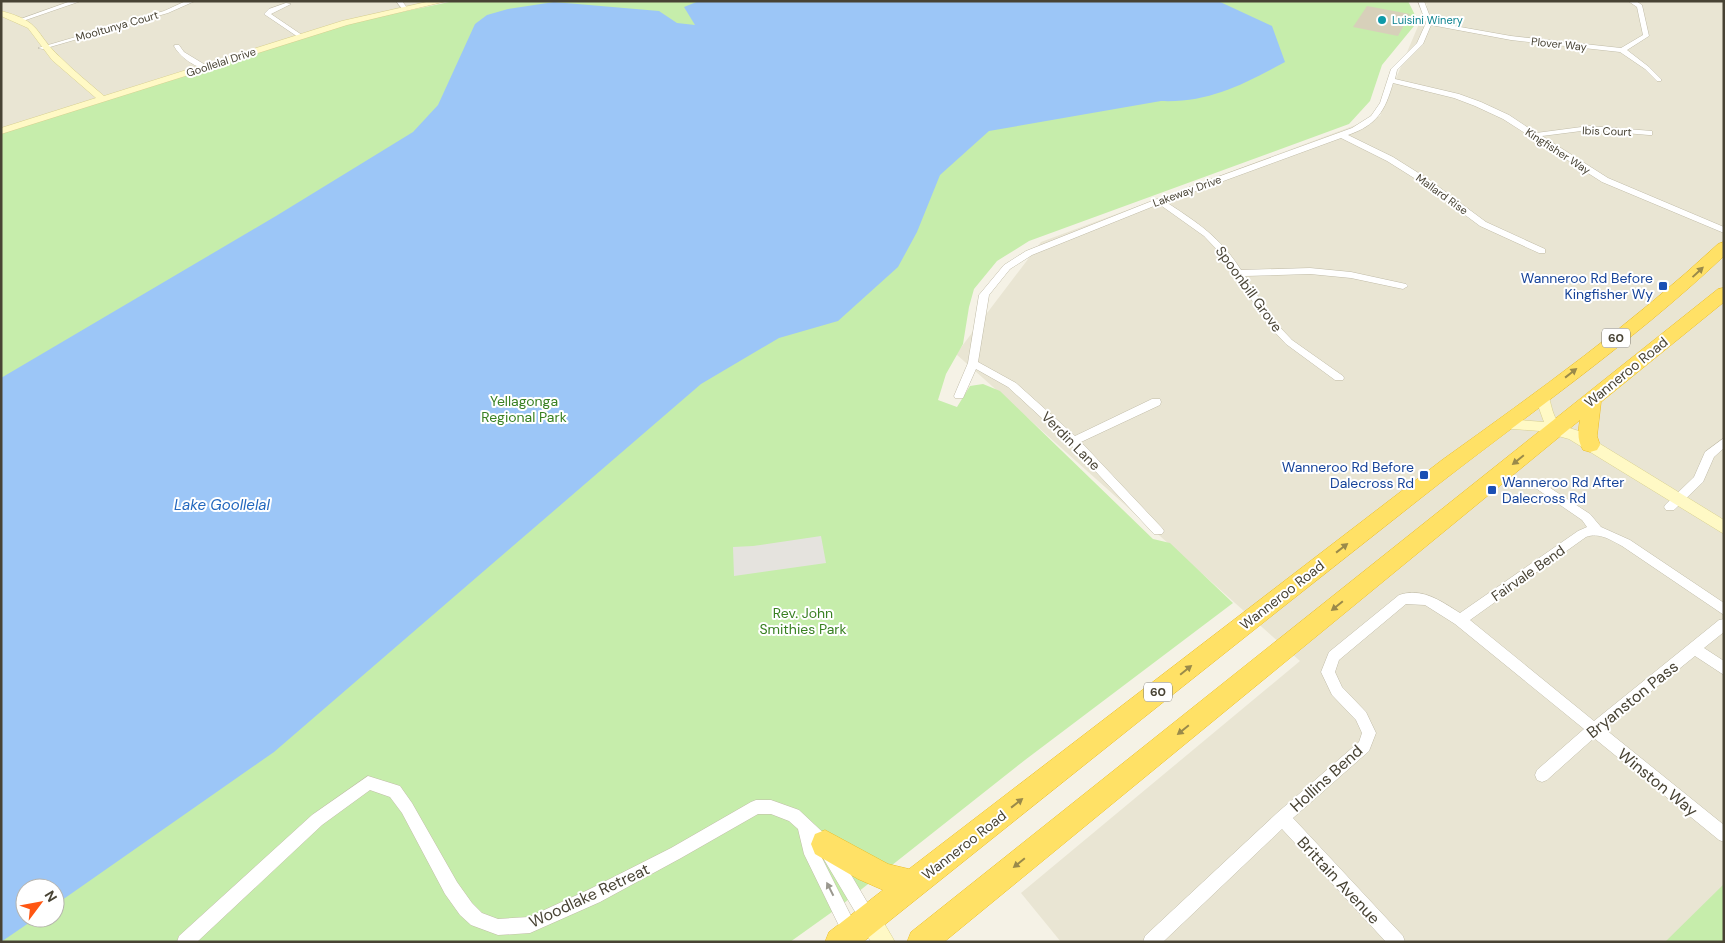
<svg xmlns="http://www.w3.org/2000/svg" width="1725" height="943" viewBox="0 0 1725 943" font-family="'DM Sans',sans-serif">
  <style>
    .residential { fill: #e9e5d3 }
    .green { fill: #c6edab; fill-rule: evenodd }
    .parking { fill: #e5e3de }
    .water { fill: #9cc6f7 }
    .building { fill: #d7d0ba }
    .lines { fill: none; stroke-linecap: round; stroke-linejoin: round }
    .street-casing { stroke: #c1bca8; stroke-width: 1 }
    .secondary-casing { stroke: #d8d091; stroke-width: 1 }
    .highway-casing { stroke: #ecbe28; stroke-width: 1 }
    .street { fill: #fff; fill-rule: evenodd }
    .secondary { fill: #fff9c5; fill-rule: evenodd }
    .highway { fill: #ffe166; fill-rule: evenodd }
    .oneway { fill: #9a8a4a }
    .oneway2 { fill: #9a988f }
    .culture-dot { fill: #0f9aa8; stroke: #fff; stroke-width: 2 }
    .transit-dot { fill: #1a4fb4; stroke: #fff; stroke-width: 2 }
    .labels { text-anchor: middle; stroke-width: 4; stroke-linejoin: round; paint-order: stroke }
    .far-culture-label { font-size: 11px; fill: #0d838f; stroke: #fff; text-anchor: start }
    .far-street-label { font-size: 11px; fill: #484334; stroke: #fff }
    .shield { fill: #fff; stroke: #7f7b71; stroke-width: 1 }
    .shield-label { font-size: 12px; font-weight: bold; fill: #484334 }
    .transit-label { font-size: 14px; fill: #164399; stroke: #fff; text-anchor: end }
    .street-label { font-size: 14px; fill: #484334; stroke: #fff }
    .park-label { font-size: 14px; fill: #398022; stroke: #fff }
    .water-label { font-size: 15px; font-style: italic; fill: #2368be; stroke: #fff }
    .near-street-label { font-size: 16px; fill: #484334; stroke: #fff }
  </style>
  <rect width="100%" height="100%" fill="#f5f2e6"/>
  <g class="residential">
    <polygon points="1,1 443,1 364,18 1,133"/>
    <polygon points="1424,1 1724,1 1724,942 1061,942 1021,893 1300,661 956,354 1041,242 1380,116 1427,5"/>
  </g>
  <g class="green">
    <path d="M 454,1 L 1408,1 L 1415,15 L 1414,26 L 1382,65 L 1370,101 L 1349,124 L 1029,241 L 997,261 L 974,289 L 969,307 L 963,344 L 946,374 L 938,400 L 957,407 L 970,386 L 983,384 L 1000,391 L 1153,539 L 1170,543 L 1233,603 L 1025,760 L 839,907 L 790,942 L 1,942 L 1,132 L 359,21 ZM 25,888 L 55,888 L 55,918 L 25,918 Z"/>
    <polygon points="1724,884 1724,942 1665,942"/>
  </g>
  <polygon class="parking" points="821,536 826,563 734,576 733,547 753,546"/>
  <path class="water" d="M 699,1 L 1218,1 L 1272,26 L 1285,62 C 1244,84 1209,103 1161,101 L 989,131 L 940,175 L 917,232 L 898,267 L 838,321 L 779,338 L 701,384 L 274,752 L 55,905 L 55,888 L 25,888 L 25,918 L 36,918 L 1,942 L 1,378 L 276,216 L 413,132 L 438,105 L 475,24 L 487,15 L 508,9 L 554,2 L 659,11 L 677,23 L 695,25 L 684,7 Z"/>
  <polygon class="building" points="1367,6 1410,14 1398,36 1353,27"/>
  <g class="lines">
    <defs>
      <g id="street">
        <polygon points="71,1 81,1 20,22 15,21"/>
        <polygon points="186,1 195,1 168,13 43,49 38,48 164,11"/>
        <polygon points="396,1 402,1 408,9 407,10 403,10"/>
        <path d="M 1418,1 L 1424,1 L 1432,22 L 1511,36 L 1621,48 L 1643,35 L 1637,7 L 1628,1 L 1636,1 L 1642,5 L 1649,36 L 1627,50 L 1649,67 L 1661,79 L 1661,81 L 1657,81 L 1645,69 L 1620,52 L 1511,40 L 1431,25 L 1423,44 L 1397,70 L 1395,79 L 1459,94 L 1481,102 L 1509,115 L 1536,133 L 1589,126 L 1652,131 L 1652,135 L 1649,135 L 1589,130 L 1542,136 L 1608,178 L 1724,227 L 1724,233 L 1602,182 L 1503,119 L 1475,106 L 1454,98 L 1393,83 C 1385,111 1377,125 1348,135 L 1393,157 L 1428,179 L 1486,222 L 1545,249 L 1545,253 L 1539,253 L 1480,226 L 1422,183 L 1387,161 L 1341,138 L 1166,202 C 1198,223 1220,237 1241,270 L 1310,268 L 1351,272 L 1406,284 L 1408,286 L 1403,289 L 1351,278 L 1310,274 L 1245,276 L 1274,321 L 1292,340 L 1343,376 L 1344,378 L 1343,380 L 1335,380 L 1286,344 L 1268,325 L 1223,256 L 1204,236 L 1159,204 L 1032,255 L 1010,269 L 989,295 L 978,362 L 1016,383 L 1075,436 L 1152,399 L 1160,399 L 1161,402 L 1160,405 L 1081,442 L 1162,528 L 1164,531 L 1162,534 L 1154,534 L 1070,444 L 1008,387 L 976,369 L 963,398 L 955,398 L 954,396 L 968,363 L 979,295 L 1004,265 L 1026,251 L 1157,199 L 1352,128 L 1371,116 L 1380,103 L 1391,69 L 1417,43 L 1426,23 Z"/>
        <polygon points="286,3 291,4 271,14 302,35 302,37 298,37 264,14 269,9"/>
        <path d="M 175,45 L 179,45 L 184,52 L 207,66 L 207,68 C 196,69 179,56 174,46 Z"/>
        <polygon points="1724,438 1724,448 1714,457 1703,482 1674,510 1666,510 1664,507 1666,504 1694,477 1705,452"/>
        <path d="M 1538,480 L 1590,514 L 1601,527 L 1630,540 L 1724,603 L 1724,615 L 1622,546 C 1611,540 1599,532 1586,537 L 1470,620 L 1594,721 L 1719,620 L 1724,619 L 1724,632 L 1704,648 L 1724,661 L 1724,675 L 1695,656 L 1605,729 L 1724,825 L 1724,842 L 1719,840 L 1594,738 L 1547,780 L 1542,782 L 1537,780 L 1535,775 L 1537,770 L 1584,729 L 1455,624 L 1425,605 L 1406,604 L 1339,660 L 1335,672 L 1342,687 L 1366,712 L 1376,733 L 1369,751 L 1293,818 L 1403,936 L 1405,942 L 1386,942 L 1282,829 L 1163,942 L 1143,942 L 1145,936 L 1277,813 L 1359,742 L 1362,733 L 1356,720 L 1332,695 L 1321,672 L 1329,652 L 1399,595 C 1422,587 1441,601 1460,613 L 1578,531 L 1587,527 L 1582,520 L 1534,487 L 1532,484 Z"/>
        <polygon points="368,776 400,786 412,803 457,882 472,903 482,913 498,919 529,917 588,890 671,848 751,802 756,800 771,800 799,810 830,839 877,919 875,925 869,927 863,925 816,846 859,932 857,938 851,940 845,938 804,854 798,829 789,821 771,814 758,814 681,858 600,902 530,933 498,935 471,925 460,915 445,894 402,813 390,797 370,790 322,825 197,942 177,942 179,936 312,815"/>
      </g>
      <g id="secondary">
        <path d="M 431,1 L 447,1 L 347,25 L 1,134 L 1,128 L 96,98 L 52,60 L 28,28 L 1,16 L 1,11 C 43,22 33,32 60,57 C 74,71 89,83 104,96 L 342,21 Z"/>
        <path d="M 1542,392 L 1549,397 C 1555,421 1555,424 1579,431 L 1724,520 L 1724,534 L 1569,439 L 1540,431 L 1500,428 L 1498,424 L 1505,419 L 1544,422 L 1535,397 Z"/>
        <polygon points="869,908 877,911 895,942 871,942 858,919 861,911"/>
      </g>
      <g id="highway">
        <path d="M 1724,242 L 1724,256 C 1630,345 1522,418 1421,498 C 1234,645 1048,794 863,942 L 825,942 L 829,932 L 883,890 L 858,879 L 815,854 L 811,844 L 815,834 L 825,830 L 888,864 L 909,869 L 1442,460 C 1537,392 1633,323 1718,244 Z"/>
        <path d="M 1724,288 L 1724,302 L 1601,402 L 1597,436 L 1600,445 L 1597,450 L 1590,452 L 1583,450 C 1577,439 1578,432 1580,420 L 944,942 L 907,942 L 911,932 L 1718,289 Z"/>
      </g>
    </defs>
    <use href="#street" class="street-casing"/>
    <use href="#secondary" class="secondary-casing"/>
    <use href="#highway" class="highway-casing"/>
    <use href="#street" class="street"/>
    <use href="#secondary" class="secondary"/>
    <use href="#highway" class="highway"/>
  </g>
  <defs><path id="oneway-solid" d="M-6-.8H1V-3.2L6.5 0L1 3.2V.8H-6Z" transform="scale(1.25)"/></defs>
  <g class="oneway">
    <use href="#oneway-solid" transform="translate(1698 272) rotate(-43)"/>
    <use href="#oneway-solid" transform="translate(1571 373) rotate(-38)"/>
    <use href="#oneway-solid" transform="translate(1518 460) rotate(141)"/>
    <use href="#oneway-solid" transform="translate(1342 548) rotate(-38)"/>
    <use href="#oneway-solid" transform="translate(1337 606) rotate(141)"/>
    <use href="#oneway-solid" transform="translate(1186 670) rotate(-39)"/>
    <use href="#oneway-solid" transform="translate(1183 730) rotate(141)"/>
    <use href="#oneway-solid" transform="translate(1017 803) rotate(-38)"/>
    <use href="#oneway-solid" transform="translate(1019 863) rotate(141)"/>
  </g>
  <use class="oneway2" href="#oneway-solid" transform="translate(830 889) rotate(-117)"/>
  <circle class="culture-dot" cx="1382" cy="20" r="5"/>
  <g class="transit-dot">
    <rect x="1658" y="281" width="10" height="10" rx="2.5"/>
    <rect x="1419" y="470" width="10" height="10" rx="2.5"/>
    <rect x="1487" y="485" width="10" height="10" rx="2.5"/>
  </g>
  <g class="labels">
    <g class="far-culture-label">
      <text x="1392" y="24">Luisini Winery</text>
    </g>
    <g class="far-street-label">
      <text transform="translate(117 26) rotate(-16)" y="4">Mooltunya Court</text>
      <text transform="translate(1559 44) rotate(6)" y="4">Plover Way</text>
      <text transform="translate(221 62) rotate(-18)" y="4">Goollelal Drive</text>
      <text transform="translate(1607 131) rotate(2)" y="4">Ibis Court</text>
      <text transform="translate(1558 151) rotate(33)" y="4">Kingfisher Way</text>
      <text transform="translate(1187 191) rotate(-20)" y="4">Lakeway Drive</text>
      <text transform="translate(1442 194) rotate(36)" y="4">Mallard Rise</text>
    </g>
    <g class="shield">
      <rect x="1602" y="328.5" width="28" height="19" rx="4"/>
      <rect x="1144" y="682.5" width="28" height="19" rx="4"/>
    </g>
    <g class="shield-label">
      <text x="1616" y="342">60</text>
      <text x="1158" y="696">60</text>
    </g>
    <g class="transit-label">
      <text x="1653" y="283">Wanneroo Rd Before<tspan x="1653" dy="16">Kingfisher Wy</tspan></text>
      <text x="1414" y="472">Wanneroo Rd Before<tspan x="1414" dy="16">Dalecross Rd</tspan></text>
      <text x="1502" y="487" text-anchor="start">Wanneroo Rd After<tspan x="1502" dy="16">Dalecross Rd</tspan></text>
    </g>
    <g class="street-label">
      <text transform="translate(1249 289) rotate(54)" y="5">Spoonbill Grove</text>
      <text transform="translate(1626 372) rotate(-39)" y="5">Wanneroo Road</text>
      <text transform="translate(1071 441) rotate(45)" y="5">Verdin Lane</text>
      <text transform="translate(1528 573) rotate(-35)" y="5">Fairvale Bend</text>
      <text transform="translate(1282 595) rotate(-38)" y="5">Wanneroo Road</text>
      <text transform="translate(964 845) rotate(-38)" y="5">Wanneroo Road</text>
    </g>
    <g class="park-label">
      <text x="524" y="406">Yellagonga<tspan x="524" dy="16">Regional Park</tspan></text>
      <text x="803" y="618">Rev. John<tspan x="803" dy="16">Smithies Park</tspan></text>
    </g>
    <g class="water-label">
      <text x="222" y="510">Lake Goollelal</text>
    </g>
    <g class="near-street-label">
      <text transform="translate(1632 699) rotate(-39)" y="6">Bryanston Pass</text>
      <text transform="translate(1326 778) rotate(-42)" y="6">Hollins Bend</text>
      <text transform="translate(1658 782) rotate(39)" y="6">Winston Way</text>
      <text transform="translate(1339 880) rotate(47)" y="6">Brittain Avenue</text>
      <text transform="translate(589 895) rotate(-25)" y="6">Woodlake Retreat</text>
    </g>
  </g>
  <rect width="1725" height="943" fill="none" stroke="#484334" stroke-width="5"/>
  <g transform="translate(40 903) rotate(58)"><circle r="24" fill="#ffffff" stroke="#b6b4ae"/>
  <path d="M0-4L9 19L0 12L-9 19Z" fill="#ff5612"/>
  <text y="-8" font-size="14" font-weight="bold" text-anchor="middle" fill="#484334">N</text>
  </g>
</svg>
